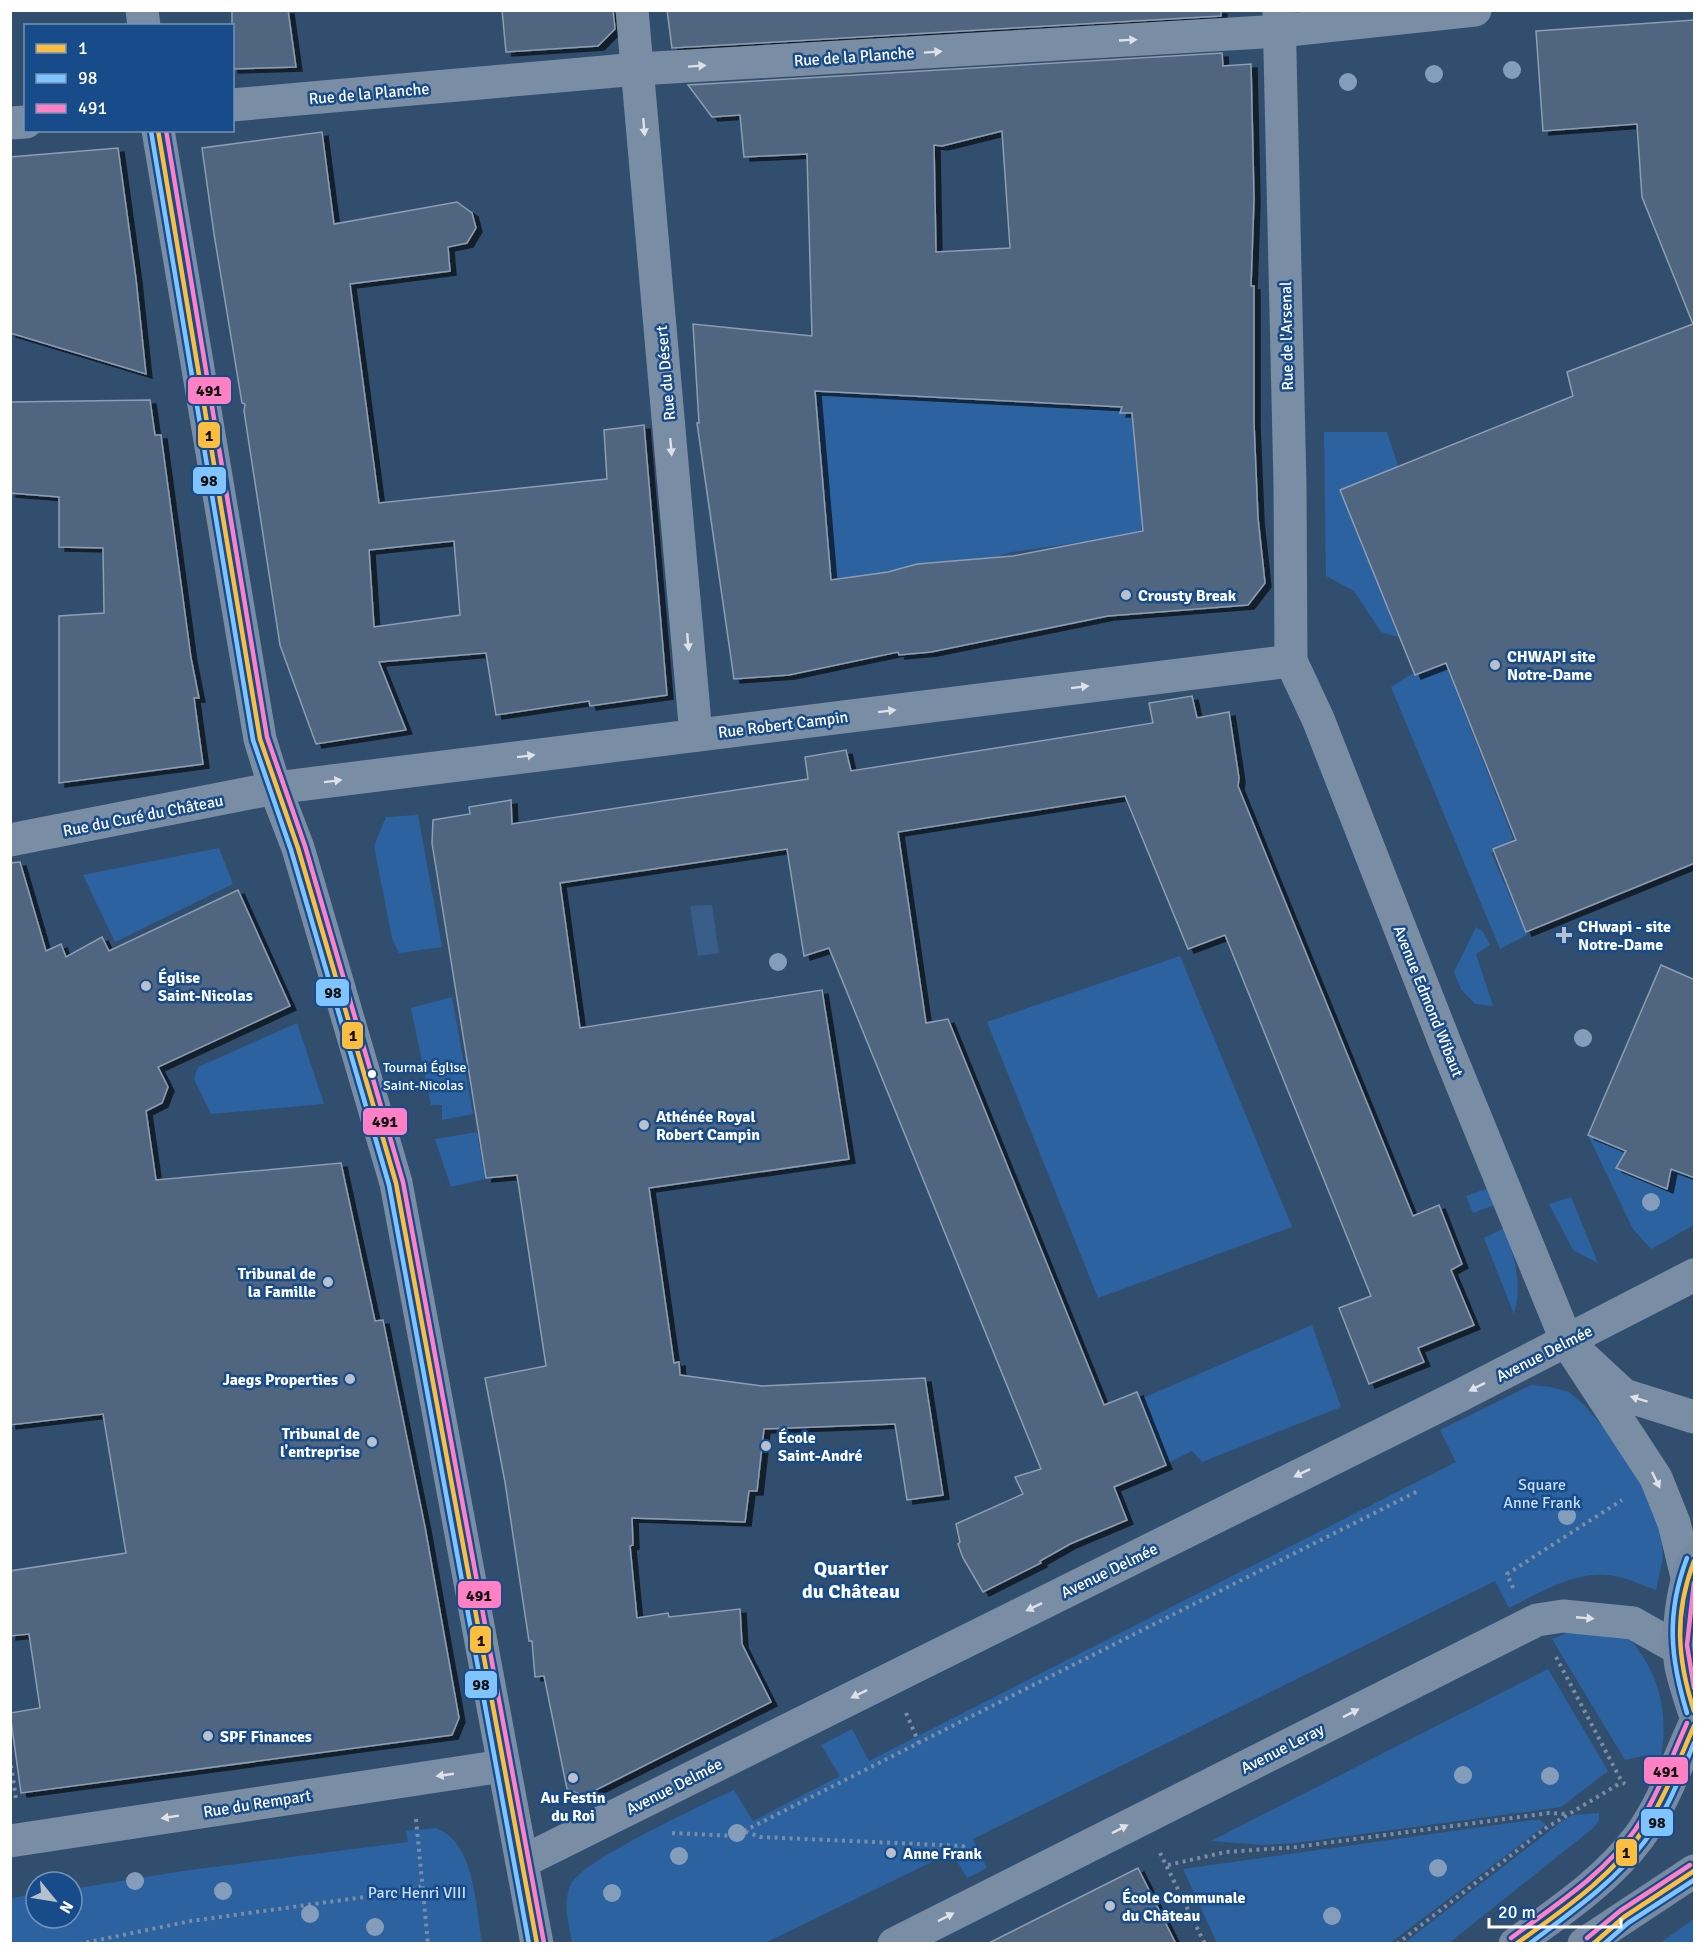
<svg xmlns="http://www.w3.org/2000/svg" width="1705" height="1954" viewBox="0 0 1705 1954" font-family="Signika,sans-serif">
  <style>
    .green { fill: #2c629f }
    .water { fill: #385d88 }
    .building { fill: #4f6580; stroke: #8d9eb2; stroke-width: 1.5; fill-rule: evenodd; filter: url(#shadow) }
    .lines { fill: none; stroke-linecap: round; stroke-linejoin: round }
    .path { stroke: #798da4; stroke-width: 4; stroke-dasharray: 3 4.5; stroke-linecap: butt }
    .street { stroke: #798da4; stroke-width: 33 }
    .primary { stroke: #788aa2; stroke-width: 33 }
    .bus-1-casing { stroke: #184b89; stroke-width: 9 }
    .bus-2-casing { stroke: #184b89; stroke-width: 9 }
    .bus-3-casing { stroke: #184b89; stroke-width: 9 }
    .bus-1 { stroke: #fbbe40; stroke-width: 4.5 }
    .bus-2 { stroke: #80c4ff; stroke-width: 4.5 }
    .bus-3 { stroke: #ff80c5; stroke-width: 4.5 }
    .tree { fill: #839dbb }
    .oneway { fill: #dee2e8 }
    .poi-dot { fill: #b7c1cd; stroke: #184b89; stroke-width: 2 }
    .bus-dot { fill: #fff; stroke: #184b89; stroke-width: 2 }
    .labels { text-anchor: middle; stroke-width: 5; stroke-linejoin: round; paint-order: stroke }
    .bus-label { font-size: 14px; fill: #fff; stroke: #184b89; text-anchor: start }
    .street-label { font-size: 16px; fill: #fff; stroke: #184b89 }
    .poi-label { font-size: 16px; font-weight: bold; fill: #fff; stroke: #184b89; text-anchor: start }
    .park-label { font-size: 16px; fill: #c6defa; stroke: #184b89 }
    .quarter-label { font-size: 20px; font-weight: bold; fill: #fff; stroke: #184b89 }
    .line-badge { stroke: #184b89; stroke-width: 2 }
    .pale-badge-label { font-size: 16px; text-anchor: middle; font-weight: bold; fill: #111 }
  </style>
  <defs>
    <filter id="shadow"><feDropShadow dx="6" dy="4" stdDeviation="0" flood-color="#0009"/></filter>
  </defs>
  <rect width="100%" height="100%" fill="#324e6f"/>
  <g class="green">
    <polygon points="803,389 1091,407 1121,404 1133,413 1142,519 1140,538 1096,540 1012,552 986,560 933,563 834,582 830,567 818,417"/>
    <polygon points="1324,432 1387,432 1399,469 1342,490 1398,637 1381,632 1354,591 1326,576"/>
    <polygon points="1446,665 1513,839 1491,853 1527,935 1500,949 1391,687 1412,674"/>
    <polygon points="418,815 442,947 399,953 392,938 374,846 386,817"/>
    <polygon points="219,848 233,884 115,942 83,875"/>
    <polygon points="1476,927 1483,932 1490,945 1476,954 1493,1006 1475,1004 1461,989 1454,972"/>
    <polygon points="1180,956 1292,1227 1098,1298 987,1022"/>
    <polygon points="452,997 473,1114 442,1120 442,1105 431,1105 411,1008"/>
    <polygon points="297,1023 324,1104 211,1114 194,1079 198,1067"/>
    <polygon points="477,1132 485,1179 451,1187 435,1139"/>
    <polygon points="1588,1135 1626,1151 1667,1188 1671,1169 1694,1178 1694,1225 1651,1249 1633,1229"/>
    <polygon points="1489,1188 1497,1204 1473,1213 1466,1196"/>
    <polygon points="1571,1197 1598,1263 1573,1250 1549,1204"/>
    <path d="M 1505,1228 C 1514,1256 1523,1285 1514,1314 L 1484,1238 Z"/>
    <polygon points="1312,1325 1341,1407 1202,1462 1192,1451 1168,1463 1134,1402"/>
    <path d="M 1531,1385 L 1551,1387 L 1569,1392 L 1584,1405 L 1640,1470 L 1660,1521 L 1663,1558 L 1656,1590 C 1644,1586 1632,1580 1620,1577 C 1580,1567 1543,1591 1509,1608 L 1495,1581 L 973,1839 L 987,1868 L 967,1878 L 952,1852 L 763,1944 L 572,1943 C 569,1924 562,1903 571,1884 C 583,1860 704,1804 734,1790 L 753,1821 L 840,1776 L 821,1745 L 852,1729 L 869,1761 L 1456,1462 L 1440,1430 Z"/>
    <path d="M 1569,1632 L 1623,1632 C 1660,1668 1672,1719 1658,1770 L 1647,1755 L 1625,1760 L 1552,1639 Z"/>
    <polygon points="1548,1669 1608,1771 1561,1807 1296,1843 1263,1845 1211,1841"/>
    <polygon points="1599,1813 1599,1821 1592,1829 1449,1943 1404,1943 1565,1819 1573,1815"/>
    <polygon points="1532,1820 1540,1820 1546,1825 1390,1943 1217,1943 1183,1869"/>
    <path d="M 436,1828 C 475,1842 476,1908 482,1943 L 11,1943 L 11,1898 L 36,1894 L 36,1918 L 72,1918 L 72,1889 L 183,1871 L 408,1842 L 406,1831 Z"/>
    <polygon points="1694,1919 1694,1943 1660,1943"/>
  </g>
  <polygon class="water" points="712,905 719,953 698,956 690,906"/>
  <g class="building">
    <polygon points="232,10 288,10 296,67 232,69"/>
    <polygon points="502,10 613,10 615,29 598,46 506,52"/>
    <polygon points="667,10 1221,10 1221,16 672,48"/>
    <polygon points="1695,20 1695,863 1526,932 1493,849 1516,840 1446,663 1415,675 1340,490 1573,396 1567,372 1693,324 1642,197 1637,124 1543,131 1536,31"/>
    <path d="M 1222,53 L 1223,66 L 1251,64 L 1254,199 L 1251,286 L 1254,286 L 1254,423 L 1258,518 L 1265,583 L 1248,605 L 1108,616 L 931,652 L 899,655 L 898,652 L 789,675 L 734,679 L 697,423 L 699,423 L 693,324 L 812,336 L 807,154 L 744,157 L 740,115 L 712,117 L 688,85 ZM 1002,131 L 1010,248 L 936,252 L 934,145 L 942,146 ZM 815,391 L 1122,407 L 1120,413 L 1132,413 L 1143,531 L 1013,556 L 917,564 L 888,572 L 831,580 Z"/>
    <path d="M 322,132 L 334,224 L 457,202 L 472,213 L 476,228 L 467,243 L 448,247 L 450,271 L 350,284 L 379,503 L 607,479 L 604,430 L 644,425 L 667,695 L 590,706 L 589,701 L 496,715 L 486,653 L 379,662 L 406,730 L 316,744 L 280,645 L 244,411 L 245,404 L 242,403 L 214,234 L 202,148 ZM 454,541 L 460,615 L 374,627 L 369,550 Z"/>
    <polygon points="118,148 136,279 146,374 10,333 10,157"/>
    <polygon points="150,400 155,435 161,435 191,658 199,698 194,698 203,764 59,783 59,616 104,613 103,548 59,547 59,497 10,493 10,402"/>
    <polygon points="1192,696 1197,718 1229,712 1239,778 1238,786 1413,1216 1439,1205 1462,1264 1451,1270 1474,1325 1418,1348 1424,1362 1369,1384 1339,1308 1371,1296 1225,935 1188,949 1125,796 898,832 926,1023 948,1019 1104,1405 1137,1392 1166,1465 1114,1487 1127,1520 1070,1544 1040,1561 1041,1563 983,1592 963,1558 958,1544 960,1542 956,1524 1023,1494 1015,1477 1041,1469 829,948 804,956 787,849 560,883 580,1028 822,990 849,1159 649,1188 674,1363 679,1362 680,1375 762,1386 925,1378 943,1495 907,1500 895,1424 764,1429 757,1491 749,1491 745,1522 632,1518 633,1545 630,1546 637,1618 668,1613 669,1617 740,1609 742,1644 771,1702 584,1796 567,1789 544,1676 535,1677 532,1641 529,1641 505,1482 485,1378 546,1366 517,1175 486,1178 432,843 433,820 470,814 469,807 511,800 512,824 808,779 805,757 846,750 851,771 1153,723 1149,703"/>
    <polygon points="20,862 46,951 61,944 66,957 102,937 109,951 238,890 290,1006 158,1067 168,1087 162,1103 146,1111 156,1180 341,1163 375,1321 383,1320 425,1527 459,1718 452,1735 21,1793 10,1713 40,1708 29,1634 10,1636 10,1571 126,1553 103,1414 10,1425 10,863"/>
    <polygon points="1661,965 1695,980 1695,1178 1671,1169 1667,1189 1616,1168 1626,1151 1588,1135"/>
    <polygon points="1138,1868 1176,1944 987,1944"/>
  </g>
  <g class="lines">
    <g class="path">
      <polyline points="1513,1588 1507,1574 1622,1500"/>
      <polyline points="1556,1657 1622,1782 1625,1784"/>
      <polyline points="906,1713 919,1743"/>
      <polyline points="10,1758 16,1799"/>
      <polyline points="416,1819 428,1944"/>
      <polyline points="744,1831 1418,1491"/>
      <polyline points="672,1833 735,1836 744,1831 761,1837 963,1846 970,1861"/>
      <polyline points="1160,1853 1205,1944"/>
      <polyline points="1168,1865 1226,1852 1296,1847 1549,1813 1569,1814"/>
      <polyline points="79,1944 191,1921 408,1891 421,1886"/>
      <polyline points="1397,1944 1546,1828 1622,1782"/>
    </g>
    <g class="street">
      <polyline points="142,10 144,26"/>
      <polyline points="632,10 696,735"/>
      <polyline points="1279,10 1290,485 1291,661 1318,719 1445,1043 1567,1342"/>
      <polyline points="232,105 638,69 1279,31 1475,10"/>
      <polyline points="10,123 26,122"/>
      <polyline points="158,130 260,739 275,788 298,848 396,1183 537,1944"/>
      <polyline points="10,840 275,788 1291,661"/>
      <polyline points="1687,1577 1674,1523 1656,1478 1567,1342 1624,1395 1694,1417"/>
      <polyline points="10,1841 503,1766"/>
      <polyline points="522,1862 1459,1396 1694,1275"/>
      <polyline points="894,1944 1537,1620 1563,1616 1633,1623 1679,1649"/>
    </g>
    <g class="primary">
      <path d="M 1694,1561 C 1682,1588 1675,1642 1682,1671 C 1685,1684 1690,1698 1694,1711"/>
      <path d="M 1515,1944 C 1559,1912 1606,1881 1639,1837 C 1663,1804 1677,1763 1694,1726"/>
      <polyline points="1584,1944 1694,1871"/>
    </g>
    <defs>
      <g id="bus-1">
        <polyline points="158,130 260,739 298,848 396,1183 537,1944"/>
        <path d="M 1694,1561 C 1674,1614 1677,1658 1694,1711"/>
        <path d="M 1516,1944 C 1563,1910 1614,1876 1646,1826 C 1666,1795 1679,1760 1694,1726"/>
        <polyline points="1593,1944 1624,1917 1694,1871"/>
      </g>
      <g id="bus-2">
        <polyline points="151,131 253,740 291,850 389,1185 529,1944"/>
        <path d="M 1687,1713 C 1670,1658 1666,1613 1687,1558"/>
        <path d="M 1529,1944 C 1570,1913 1614,1883 1645,1841 C 1667,1812 1680,1777 1694,1743"/>
        <polyline points="1604,1944 1628,1923 1694,1880"/>
      </g>
      <g id="bus-3">
        <polyline points="166,130 267,737 305,846 403,1182 544,1943"/>
        <polyline points="1694,1583 1687,1645 1694,1688"/>
        <path d="M 1511,1938 C 1554,1906 1603,1875 1635,1830 C 1657,1797 1671,1759 1687,1723"/>
        <polyline points="1587,1938 1620,1911 1690,1865"/>
      </g>
    </defs>
    <use href="#bus-1" class="bus-1-casing"/>
    <use href="#bus-2" class="bus-2-casing"/>
    <use href="#bus-3" class="bus-3-casing"/>
    <use href="#bus-1" class="bus-1"/>
    <use href="#bus-2" class="bus-2"/>
    <use href="#bus-3" class="bus-3"/>
  </g>
  <g class="tree">
    <circle cx="1512" cy="70" r="9"/>
    <circle cx="1434" cy="74" r="9"/>
    <circle cx="1348" cy="82" r="9"/>
    <circle cx="778" cy="962" r="9"/>
    <circle cx="1583" cy="1038" r="9"/>
    <circle cx="1651" cy="1202" r="9"/>
    <circle cx="1567" cy="1516" r="9"/>
    <circle cx="1463" cy="1775" r="9"/>
    <circle cx="1550" cy="1776" r="9"/>
    <circle cx="737" cy="1833" r="9"/>
    <circle cx="679" cy="1856" r="9"/>
    <circle cx="1438" cy="1868" r="9"/>
    <circle cx="135" cy="1881" r="9"/>
    <circle cx="223" cy="1891" r="9"/>
    <circle cx="612" cy="1893" r="9"/>
    <circle cx="310" cy="1914" r="9"/>
    <circle cx="1332" cy="1916" r="9"/>
    <circle cx="375" cy="1927" r="9"/>
  </g>
  <defs><path id="oneway-solid" d="M-6-.8H1V-3.2L6.5 0L1 3.2V.8H-6Z" transform="scale(1.5)"/></defs>
  <g class="oneway">
    <use href="#oneway-solid" transform="translate(1128 40) rotate(-3)"/>
    <use href="#oneway-solid" transform="translate(933 52) rotate(-4)"/>
    <use href="#oneway-solid" transform="translate(697 66) rotate(-4)"/>
    <use href="#oneway-solid" transform="translate(644 127) rotate(85)"/>
    <use href="#oneway-solid" transform="translate(671 447) rotate(85)"/>
    <use href="#oneway-solid" transform="translate(688 642) rotate(85)"/>
    <use href="#oneway-solid" transform="translate(1080 687) rotate(-7)"/>
    <use href="#oneway-solid" transform="translate(887 711) rotate(-7)"/>
    <use href="#oneway-solid" transform="translate(526 756) rotate(-7)"/>
    <use href="#oneway-solid" transform="translate(333 781) rotate(-7)"/>
    <use href="#oneway-solid" transform="translate(1477 1387) rotate(153)"/>
    <use href="#oneway-solid" transform="translate(1639 1399) rotate(-163)"/>
    <use href="#oneway-solid" transform="translate(1302 1473) rotate(154)"/>
    <use href="#oneway-solid" transform="translate(1656 1480) rotate(64)"/>
    <use href="#oneway-solid" transform="translate(1034 1607) rotate(154)"/>
    <use href="#oneway-solid" transform="translate(1585 1618) rotate(5)"/>
    <use href="#oneway-solid" transform="translate(859 1694) rotate(154)"/>
    <use href="#oneway-solid" transform="translate(1351 1713) rotate(-27)"/>
    <use href="#oneway-solid" transform="translate(445 1775) rotate(172)"/>
    <use href="#oneway-solid" transform="translate(170 1817) rotate(171)"/>
    <use href="#oneway-solid" transform="translate(1120 1829) rotate(-27)"/>
    <use href="#oneway-solid" transform="translate(946 1917) rotate(-27)"/>
  </g>
  <g class="poi-dot">
    <circle cx="1126" cy="595" r="6"/>
    <circle cx="1495" cy="665" r="6"/>
    <path d="M1561 926h6v6h6v6h-6v6h-6v-6h-6v-6h6z"/>
    <circle cx="146" cy="986" r="6"/>
    <circle cx="644" cy="1125" r="6"/>
    <circle cx="328" cy="1282" r="6"/>
    <circle cx="350" cy="1379" r="6"/>
    <circle cx="372" cy="1442" r="6"/>
    <circle cx="766" cy="1446" r="6"/>
    <circle cx="208" cy="1736" r="6"/>
    <circle cx="573" cy="1778" r="6"/>
    <circle cx="891" cy="1853" r="6"/>
    <circle cx="1110" cy="1906" r="6"/>
  </g>
  <circle class="bus-dot" cx="372" cy="1074" r="5"/>
  <g class="labels">
    <g class="bus-label">
      <text x="383" y="1072">Tournai Église<tspan x="383" dy="18">Saint-Nicolas</tspan></text>
    </g>
    <g class="street-label">
      <text transform="translate(854 56) rotate(-4)" y="6">Rue de la Planche</text>
      <text transform="translate(369 93) rotate(-5)" y="6">Rue de la Planche</text>
      <text transform="translate(1286 336) rotate(-91)" y="6">Rue de l'Arsenal</text>
      <text transform="translate(665 373) rotate(-95)" y="6">Rue du Désert</text>
      <text transform="translate(783 724) rotate(-7)" y="6">Rue Robert Campin</text>
      <text transform="translate(143 815) rotate(-11)" y="6">Rue du Curé du Château</text>
      <text transform="translate(1429 1001) rotate(68)" y="6">Avenue Edmond Wibaut</text>
      <text transform="translate(1544 1353) rotate(-27)" y="6">Avenue Delmée</text>
      <text transform="translate(1109 1570) rotate(-26)" y="6">Avenue Delmée</text>
      <text transform="translate(1282 1748) rotate(-27)" y="6">Avenue Leray</text>
      <text transform="translate(674 1786) rotate(-27)" y="6">Avenue Delmée</text>
      <text transform="translate(257 1803) rotate(-9)" y="6">Rue du Rempart</text>
    </g>
    <g class="poi-label">
      <text x="1138" y="601">Crousty Break</text>
      <text x="1507" y="662">CHWAPI site<tspan x="1507" dy="18">Notre-Dame</tspan></text>
      <text x="1578" y="932">CHwapi - site<tspan x="1578" dy="18">Notre-Dame</tspan></text>
      <text x="158" y="983">Église<tspan x="158" dy="18">Saint-Nicolas</tspan></text>
      <text x="656" y="1122">Athénée Royal<tspan x="656" dy="18">Robert Campin</tspan></text>
      <text x="316" y="1279" text-anchor="end">Tribunal de<tspan x="316" dy="18">la Famille</tspan></text>
      <text x="338" y="1385" text-anchor="end">Jaegs Properties</text>
      <text x="360" y="1439" text-anchor="end">Tribunal de<tspan x="360" dy="18">l'entreprise</tspan></text>
      <text x="778" y="1443">École<tspan x="778" dy="18">Saint-André</tspan></text>
      <text x="220" y="1742">SPF Finances</text>
      <text x="573" y="1803" text-anchor="middle">Au Festin<tspan x="573" dy="18">du Roi</tspan></text>
      <text x="903" y="1859">Anne Frank</text>
      <text x="1122" y="1903">École Communale<tspan x="1122" dy="18">du Château</tspan></text>
    </g>
    <g class="park-label">
      <text x="1542" y="1490">Square<tspan x="1542" dy="18">Anne Frank</tspan></text>
      <text x="417" y="1898">Parc Henri VIII</text>
    </g>
    <g class="quarter-label">
      <text x="851" y="1575">Quartier<tspan x="851" dy="23">du Château</tspan></text>
    </g>
  </g>
  <g class="line-badge">
    <rect x="187" y="376" width="45" height="29" rx="6" fill="#ff80c5"/>
    <rect x="197" y="421" width="24" height="28" rx="6" fill="#fbbe40"/>
    <rect x="192" y="466" width="35" height="29" rx="6" fill="#80c4ff"/>
    <rect x="315" y="978" width="35" height="29" rx="6" fill="#80c4ff"/>
    <rect x="341" y="1021" width="23" height="29" rx="6" fill="#fbbe40"/>
    <rect x="362" y="1107" width="46" height="29" rx="6" fill="#ff80c5"/>
    <rect x="457" y="1580" width="45" height="29" rx="6" fill="#ff80c5"/>
    <rect x="469" y="1625" width="23" height="29" rx="6" fill="#fbbe40"/>
    <rect x="464" y="1670" width="34" height="29" rx="6" fill="#80c4ff"/>
    <rect x="1643" y="1756" width="46" height="29" rx="6" fill="#ff80c5"/>
    <rect x="1640" y="1808" width="34" height="29" rx="6" fill="#80c4ff"/>
    <rect x="1615" y="1838" width="23" height="29" rx="6" fill="#fbbe40"/>
  </g>
  <g class="pale-badge-label">
    <text x="209" y="396">491</text>
    <text x="209" y="441">1</text>
    <text x="209" y="486">98</text>
    <text x="333" y="998">98</text>
    <text x="353" y="1041">1</text>
    <text x="385" y="1127">491</text>
    <text x="479" y="1601">491</text>
    <text x="481" y="1646">1</text>
    <text x="481" y="1690">98</text>
    <text x="1666" y="1777">491</text>
    <text x="1657" y="1828">98</text>
    <text x="1626" y="1858">1</text>
  </g>
  <rect width="1705" height="1954" fill="none" stroke="#ffffff" stroke-width="24"/>
  <rect x="24" y="24" width="210" height="108" fill="#184b89" stroke="#7493b8" stroke-width="1.5"/>
  <rect x="36" y="44" width="30" height="9" fill="#fbbe40" stroke="#7493b8" stroke-width="1.5"/>
  <text x="78" y="54" font-size="18" fill="#ffffff">1</text>
  <rect x="36" y="74" width="30" height="9" fill="#80c4ff" stroke="#7493b8" stroke-width="1.5"/>
  <text x="78" y="84" font-size="18" fill="#ffffff">98</text>
  <rect x="36" y="104" width="30" height="9" fill="#ff80c5" stroke="#7493b8" stroke-width="1.5"/>
  <text x="78" y="114" font-size="18" fill="#ffffff">491</text>
  <g transform="translate(54 1900) rotate(120)"><circle r="28" fill="#184b89" stroke="#7493b8" stroke-width="1.5"/>
  <path d="M0-4.5L10 22L0 15L-10 22Z" fill="#b7c1cd"/>
  <text y="-9" font-size="16" font-weight="bold" text-anchor="middle" fill="#ffffff">N</text>
  </g>
  <path d="M1489 1918v9h132v-9" fill="none" stroke="#ffffff" stroke-width="3"/>
  <text x="1498" y="1918" font-size="18" fill="#ffffff" stroke="#184b89" stroke-width="4.5" paint-order="stroke">20 m</text>
</svg>
